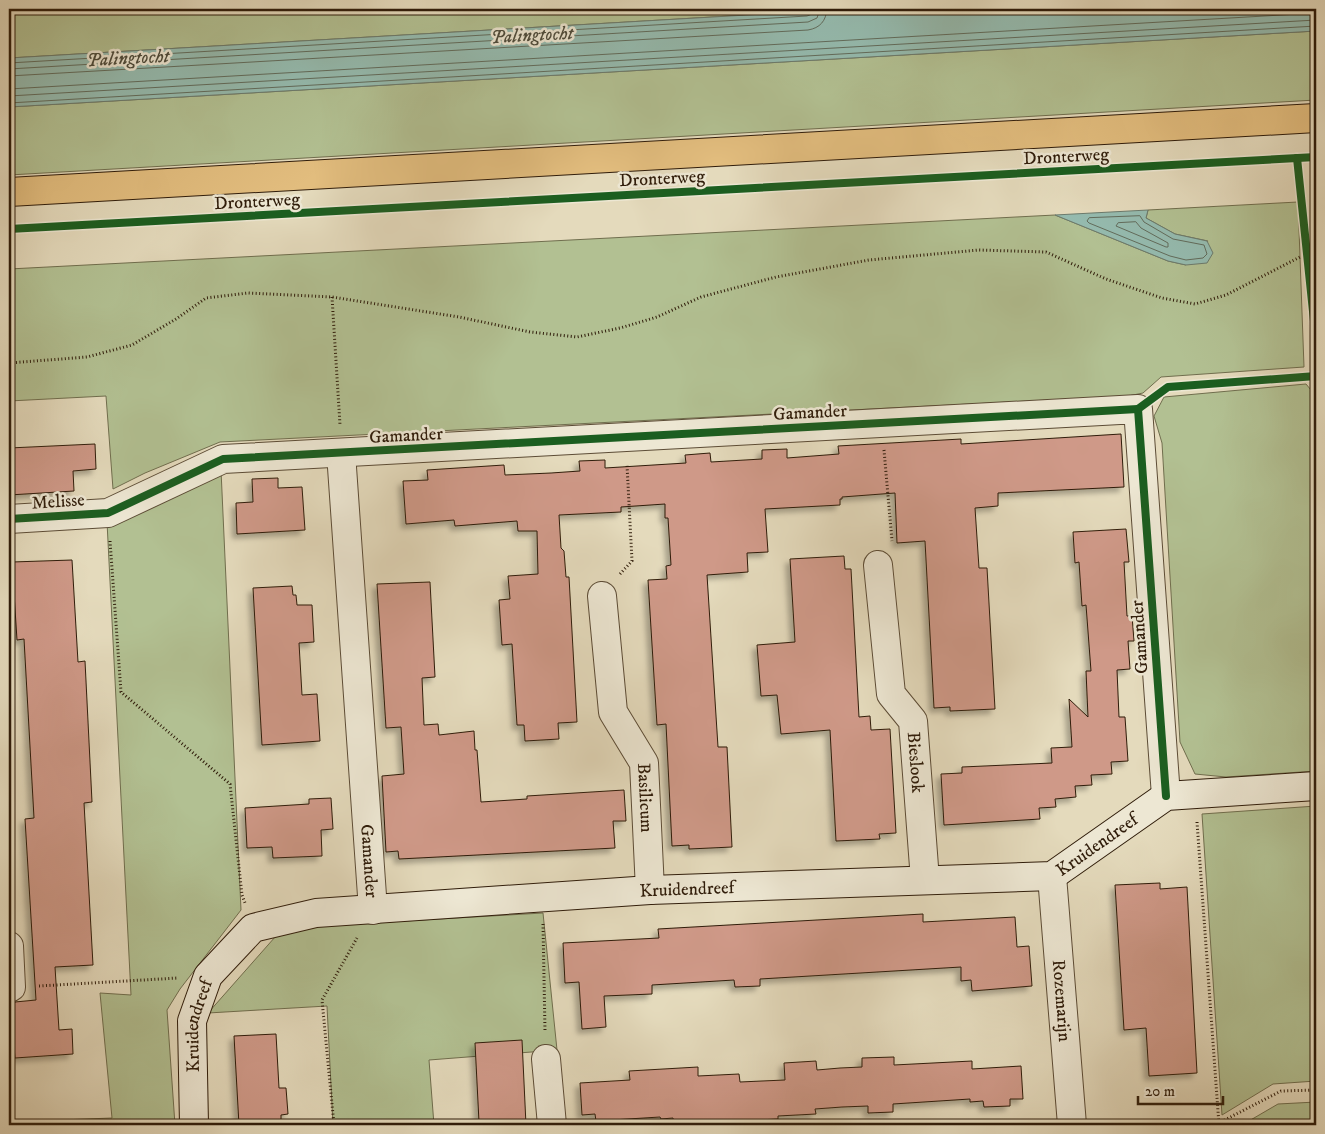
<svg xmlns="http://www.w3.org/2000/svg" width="1325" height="1134" viewBox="0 0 1325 1134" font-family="'IM FELL DW Pica',serif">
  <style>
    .green { fill: #b2c092; stroke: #706e4e }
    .water { fill: #95bbaf; stroke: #6c7b6d }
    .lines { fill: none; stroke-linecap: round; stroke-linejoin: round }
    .shore { stroke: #626c5c; stroke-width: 1 }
    .building { fill: #cf9988; stroke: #2f1c0a; filter: url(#shadow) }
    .street-casing { stroke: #5c4c36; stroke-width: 30 }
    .secondary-casing { stroke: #2f1c0a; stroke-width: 30 }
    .primary-casing { stroke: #2f1c0a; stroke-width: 30 }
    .path { stroke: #2f1c0a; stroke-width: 3; stroke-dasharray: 1 2.5; stroke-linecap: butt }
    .street { stroke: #ede7d3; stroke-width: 28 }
    .secondary { stroke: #ede7d3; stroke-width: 28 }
    .primary { stroke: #e2bd7e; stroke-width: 28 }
    .cycleway-casing { stroke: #ede7d3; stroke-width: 11 }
    .cycleway { stroke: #1b5e20; stroke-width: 8 }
    .labels { text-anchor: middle; stroke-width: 5; stroke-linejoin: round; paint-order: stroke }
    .street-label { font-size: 18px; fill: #2f1c0a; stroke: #ede7d3 }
    .water-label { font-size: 19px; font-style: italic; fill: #4e4c3c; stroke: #ede7d3 }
  </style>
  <defs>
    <filter id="shadow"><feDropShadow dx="-4.5" dy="4.5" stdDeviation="2.5" flood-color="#0004"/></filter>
  </defs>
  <rect width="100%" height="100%" fill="#e4dabc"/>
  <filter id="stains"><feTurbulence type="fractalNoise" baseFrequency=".004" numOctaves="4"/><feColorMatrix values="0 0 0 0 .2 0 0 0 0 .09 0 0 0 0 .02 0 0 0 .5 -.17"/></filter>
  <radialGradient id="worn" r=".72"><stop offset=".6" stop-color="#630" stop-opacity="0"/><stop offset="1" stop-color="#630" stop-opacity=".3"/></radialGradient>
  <g class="green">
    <polygon points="9,9 850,9 9,58"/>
    <polygon points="1316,31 1316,100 9,175 9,107"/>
    <polygon points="1298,202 1304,367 1161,377 1143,393 1128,396 220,442 145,473 113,489 106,396 9,401 9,269 1055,215 1168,261 1186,265 1208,241 1175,234 1146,218 1148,210"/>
    <polygon points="1306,384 1316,396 1316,771 1226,777 1195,774 1180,742 1162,443 1154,416 1164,397"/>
    <polygon points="221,470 241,910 180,989 167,1010 175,1125 9,1125 9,1122 112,1118 100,993 131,995 107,522"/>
    <polygon points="1316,806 1316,1081 1273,1084 1222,1115 1202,814"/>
    <polygon points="543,913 557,1050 429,1060 434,1125 333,1125 327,1006 208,1013 283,928"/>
    <polygon points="1316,1102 1316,1125 1242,1125 1278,1104"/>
  </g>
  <g class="water">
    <polygon points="850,9 1316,9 1316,31 9,107 9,58"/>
    <polygon points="1148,210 1146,218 1175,234 1207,241 1213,253 1207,263 1186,265 1168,261 1055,215"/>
  </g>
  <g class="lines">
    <g class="shore">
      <polyline points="9,63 807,16 812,14 813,9"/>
      <polyline points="9,69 808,22 817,18 820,9"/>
      <path d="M 9,76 L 808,30 C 820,28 826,21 827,9"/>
      <polyline points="9,89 1316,13"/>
      <polyline points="9,96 1316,20"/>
      <polyline points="9,103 1316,26"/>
      <polygon points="1140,216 1144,222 1173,239 1204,245 1207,254 1203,258 1186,260 1170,256 1089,223 1087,221 1089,218"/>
      <polygon points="1136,222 1141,228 1168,243 1168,247 1166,247 1116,226 1118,223"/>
    </g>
  </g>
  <g class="building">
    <polygon points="1121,434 1124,487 998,493 998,506 975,508 979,568 987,568 995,709 950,711 950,707 934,708 925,541 897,543 895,493 842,497 842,499 840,499 840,505 765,509 768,552 747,553 748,572 707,575 718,747 727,747 732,847 689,849 689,845 672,846 666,724 657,725 648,580 667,579 666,566 671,565 668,518 665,518 665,504 621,507 621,512 559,515 561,548 564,551 566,577 569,577 577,722 558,723 559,739 525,741 524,725 517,725 512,644 502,645 499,600 510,599 508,576 538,574 537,531 518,531 517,521 455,526 454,520 406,524 403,481 428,480 427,470 504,465 505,475 551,473 580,471 579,461 605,460 605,468 686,463 685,455 710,453 711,462 762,459 762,450 787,449 787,458 839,454 838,446 961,439 961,444"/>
    <polygon points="95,444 96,469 73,471 74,491 9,495 9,448"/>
    <polygon points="278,478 278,488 302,487 305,530 237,534 236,503 253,502 252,479"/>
    <polygon points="1126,529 1129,562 1124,562 1127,616 1132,616 1134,641 1128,641 1130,669 1117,670 1119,717 1125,717 1128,761 1111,762 1112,774 1091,775 1092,785 1075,786 1076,797 1055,799 1056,807 1039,808 1040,819 944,825 941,774 962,773 962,767 1052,763 1051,748 1072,747 1069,699 1088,717 1086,671 1091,671 1086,605 1082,606 1079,562 1075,563 1073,532"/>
    <polygon points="844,556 845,569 851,569 859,717 870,716 871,730 890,729 896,833 879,834 880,839 836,841 830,730 781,734 777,695 761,696 757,645 795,642 790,559"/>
    <polygon points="72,560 78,662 85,661 92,802 84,803 93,965 55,967 59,1030 72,1029 73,1054 15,1058 11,1011 15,1002 36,1000 25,819 34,818 24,639 17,640 12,562"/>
    <polygon points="430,582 435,677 422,678 424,725 438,724 439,735 474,731 475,750 477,750 481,802 527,799 527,796 624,790 626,821 613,821 615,848 399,859 398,851 386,852 382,776 404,774 401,727 386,728 377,584"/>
    <polygon points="292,586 293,595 296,595 297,605 312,605 314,642 299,643 302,695 317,694 320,741 262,745 253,588"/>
    <polygon points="331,798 333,829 321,830 322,856 273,858 272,847 247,848 245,808 309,804 309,799"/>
    <polygon points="1160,883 1160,889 1187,887 1197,1073 1149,1076 1146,1028 1124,1030 1115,885"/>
    <polygon points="923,914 923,922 1015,917 1017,947 1029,946 1032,986 972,991 971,980 961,981 961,967 760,979 760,986 735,987 734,980 652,985 652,994 604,996 606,1027 582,1029 579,982 565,983 563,943 659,938 658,929"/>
    <polygon points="276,1034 279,1088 286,1088 288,1114 281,1115 281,1125 239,1125 234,1036"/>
    <polygon points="522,1040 526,1125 491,1125 491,1121 479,1122 475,1043"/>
    <polygon points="894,1057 894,1065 972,1061 972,1069 1021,1066 1023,1099 1010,1099 1010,1106 984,1107 983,1101 970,1102 970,1099 893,1104 893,1112 868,1113 868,1106 842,1107 815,1109 816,1114 778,1116 778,1119 738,1121 739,1123 726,1124 713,1124 713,1123 674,1125 673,1118 661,1119 660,1117 596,1121 595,1114 582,1115 580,1083 630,1080 629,1071 698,1067 698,1076 739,1074 740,1082 762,1081 785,1080 784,1063 816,1061 817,1070 840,1068 862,1067 862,1058"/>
  </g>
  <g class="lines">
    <defs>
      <g id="street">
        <path id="s1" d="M 341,453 L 373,910"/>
        <polyline points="9,519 108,513 223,459 1138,409 1166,796"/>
        <path id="s2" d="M 878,565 L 891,694 L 913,721 L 925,880"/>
        <path id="s3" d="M 602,596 L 613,712 L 644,763 L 650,890"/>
        <path id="s4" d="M 1052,876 L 1072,1125"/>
        <polyline points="9,946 11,987 9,988"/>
        <polyline points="546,1059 552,1125"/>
      </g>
      <g id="secondary">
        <path id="s5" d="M 194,1125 L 192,1021 L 208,976 L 253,928 L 316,913 L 650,890 L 1052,876 L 1166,796 L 1316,786"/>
      </g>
      <polyline id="primary" points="9,192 1316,118"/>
    </defs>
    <use href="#street" class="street-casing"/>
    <use href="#secondary" class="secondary-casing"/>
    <use href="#primary" class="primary-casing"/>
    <g class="path">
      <polyline points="332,297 340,425"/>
      <polyline points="9,363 87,357 132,345 176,319 206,298 248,293 332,297 459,317 530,332 577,337 620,328 657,317 701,297 776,277 869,260 979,250 1046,252 1106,279 1162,298 1195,304 1226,295 1300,257 1316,256"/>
      <polyline points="884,450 892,541"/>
      <polyline points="110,541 121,692 230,784 242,895 245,903"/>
      <polyline points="620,574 632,561 627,465"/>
      <polyline points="1197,822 1219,1125"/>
      <polyline points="543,924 545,1031"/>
      <polyline points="39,986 178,978"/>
      <polyline points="334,1125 322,1000 357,938"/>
      <polyline points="1215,1125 1281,1091 1316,1090"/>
    </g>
    <use href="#street" class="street"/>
    <use href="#secondary" class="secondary"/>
    <use href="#primary" class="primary"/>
    <defs>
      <g id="cycleway">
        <polyline points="1297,158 1316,340"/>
        <polyline points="9,229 1316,157"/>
        <polyline points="1138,409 1168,387 1316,376"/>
        <polyline points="9,519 108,513 223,459 1138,409 1166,796"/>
      </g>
    </defs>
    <use href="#cycleway" class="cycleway-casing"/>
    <use href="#cycleway" class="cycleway"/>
  </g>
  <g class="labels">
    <g class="street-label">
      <text transform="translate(1066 156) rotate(-3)" y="6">Dronterweg</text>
      <text transform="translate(662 178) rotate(-3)" y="6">Dronterweg</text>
      <text transform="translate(257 201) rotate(-3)" y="6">Dronterweg</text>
      <text transform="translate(810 412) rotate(-3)" y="6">Gamander</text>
      <text transform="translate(406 435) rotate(-3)" y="6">Gamander</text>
      <text transform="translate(58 501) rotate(-4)" y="6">Melisse</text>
      <text transform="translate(1139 637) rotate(-94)" y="6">Gamander</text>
      <text dy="6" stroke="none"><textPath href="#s2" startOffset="206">Bieslook</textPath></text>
      <text dy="6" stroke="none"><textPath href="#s3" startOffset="211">Basilicum</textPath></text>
      <text dy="6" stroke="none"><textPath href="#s5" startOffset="1074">Kruidendreef</textPath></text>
      <text dy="6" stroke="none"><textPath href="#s1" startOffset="409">Gamander</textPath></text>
      <text dy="6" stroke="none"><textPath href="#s5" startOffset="654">Kruidendreef</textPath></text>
      <text dy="6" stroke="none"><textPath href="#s4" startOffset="125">Rozemarijn</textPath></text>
      <text dy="6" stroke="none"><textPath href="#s5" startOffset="100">Kruidendreef</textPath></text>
    </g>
    <g class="water-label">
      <text transform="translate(532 34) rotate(-3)" y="7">Palingtocht</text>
      <text transform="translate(128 57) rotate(-3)" y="7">Palingtocht</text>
    </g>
  </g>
  <rect width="1325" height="1134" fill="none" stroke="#e4dabc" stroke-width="30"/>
  <rect x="10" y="10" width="1305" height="1114" fill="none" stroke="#2f1c0a" stroke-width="2.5"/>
  <rect x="15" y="15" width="1295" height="1104" fill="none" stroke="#2f1c0a"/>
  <path d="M1138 1096v8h85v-8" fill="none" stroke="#2f1c0a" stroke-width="2.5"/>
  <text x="1145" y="1096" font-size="15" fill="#2f1c0a" stroke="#ede7d3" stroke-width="4" paint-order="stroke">20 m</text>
  <rect width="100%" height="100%" filter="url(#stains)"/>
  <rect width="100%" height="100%" fill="url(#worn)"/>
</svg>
